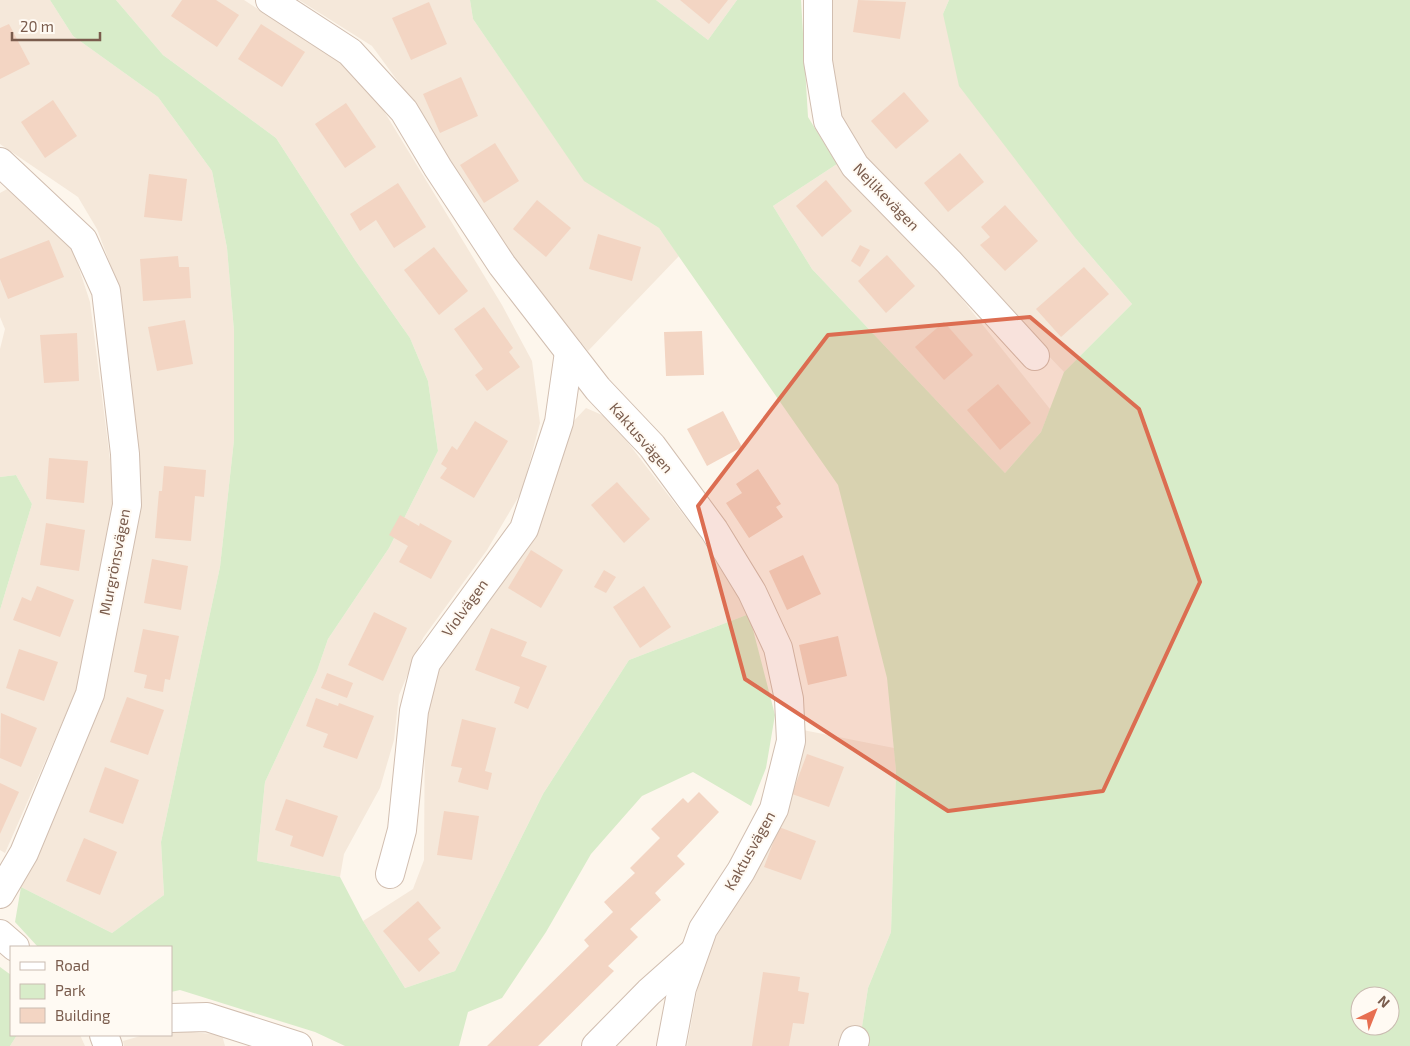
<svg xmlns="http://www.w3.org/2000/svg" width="1410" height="1046" viewBox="0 0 1410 1046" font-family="'Exo 2',sans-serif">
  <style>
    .residential { fill: #f5e8da }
    .green { fill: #d8ecc9; fill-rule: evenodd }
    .building { fill: #f3d5c3 }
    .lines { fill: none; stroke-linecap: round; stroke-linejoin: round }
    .minor-casing { stroke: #d1beb0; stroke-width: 30 }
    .minor { stroke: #fff; stroke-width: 28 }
    .marked { fill: #dc6d51; fill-opacity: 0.2; stroke: #dc6d51; stroke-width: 4; stroke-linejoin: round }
    .labels { text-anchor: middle; stroke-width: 4; stroke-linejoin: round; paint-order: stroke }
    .street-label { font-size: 15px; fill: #7a5c4d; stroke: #fffaf3 }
  </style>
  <rect width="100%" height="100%" fill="#fdf6ec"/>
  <g class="residential">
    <polygon points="0,0 50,0 73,36 158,97 212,171 227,248 234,331 234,440 220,567 161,842 164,895 112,933 21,887 102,704 140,504 131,375 118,285 97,229 78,197 0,144"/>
    <polygon points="116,0 244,0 345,65 376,98 502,305 532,361 540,423 522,491 487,550 423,638 399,695 394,740 380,788 344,854 340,877 257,861 265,782 317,671 328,639 389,548 438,451 428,381 410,338 355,260 276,138 163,55"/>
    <polygon points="299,0 470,0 473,19 584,180 659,228 679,256 588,351 512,257 413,102 372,46"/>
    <polygon points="656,0 737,0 708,40"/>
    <polygon points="832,0 949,0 943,14 1077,240 1132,304 1064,372 862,161 838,120 831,58"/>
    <polygon points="837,164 934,264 1050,409 1041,432 1005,473 812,269 773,206"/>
    <polygon points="9,188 73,250 90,302 115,499 79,684 5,853 0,850 0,610 32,504 16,475 0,477 0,349 5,329 0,317 0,193"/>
    <polygon points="586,408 609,418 699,535 749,614 629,660 543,794 455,971 405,988 363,921 413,889 424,860 425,708 436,669 569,426"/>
    <polygon points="803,730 894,748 896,771 891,932 868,988 859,1046 687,1046 703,958 746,888"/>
    <polygon points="171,1030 222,1035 225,1046 124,1046 123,1041 144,1035 171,1035"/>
    <polygon points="17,1035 80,1035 85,1046 10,1046"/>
  </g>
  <g class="green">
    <polygon points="50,0 116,0 163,55 276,138 355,260 410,338 428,381 438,451 389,548 328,639 317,671 265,782 257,861 340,877 363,921 405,988 455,971 543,794 629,660 749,614 775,715 766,768 751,806 693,772 642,796 591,854 546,932 502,998 468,1012 459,1046 345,1046 315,1032 180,990 171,992 171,947 38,947 15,922 21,887 112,933 164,895 161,842 220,567 234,440 234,331 227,248 212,171 158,97 73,36"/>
    <path d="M 470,0 L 656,0 L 708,40 L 737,0 L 801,0 L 808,117 L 837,164 L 773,206 L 812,269 L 1005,473 L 1041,432 L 1064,372 L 1132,304 L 1077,240 L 959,86 L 943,14 L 949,0 L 1410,0 L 1410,1046 L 859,1046 L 868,988 L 891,932 L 896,771 L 887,678 L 838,485 L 659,228 L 584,181 L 473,19 ZM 1360,996 L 1390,996 L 1390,1026 L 1360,1026 Z"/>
    <polygon points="16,475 32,504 0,610 0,477"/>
    <polygon points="0,967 11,975 11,1035 17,1035 10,1046 0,1046"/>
  </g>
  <g class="building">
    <polygon points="182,0 216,0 239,15 217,47 171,16"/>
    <polygon points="680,0 728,0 709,24"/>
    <polygon points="858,0 906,2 900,39 853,32"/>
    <polygon points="429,2 447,44 411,60 392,18"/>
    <polygon points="9,24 30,64 0,79 0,28"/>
    <polygon points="261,24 305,52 282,87 238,59"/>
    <polygon points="461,77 478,116 440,133 423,94"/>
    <polygon points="904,92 929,121 896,149 871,121"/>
    <polygon points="53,100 77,136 45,158 21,122"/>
    <polygon points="346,103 376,147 345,168 315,124"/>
    <polygon points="495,143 519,181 484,203 460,165"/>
    <polygon points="960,153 984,182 948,212 924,183"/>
    <polygon points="149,174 187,179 182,221 144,217"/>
    <polygon points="826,180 852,211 822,237 796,206"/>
    <polygon points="398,183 426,227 394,248 376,220 360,231 350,214"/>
    <polygon points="537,200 571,228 546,257 513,229"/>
    <polygon points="1005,205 1038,241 1005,271 980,245 990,237 981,227"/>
    <polygon points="598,234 641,247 632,281 589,269"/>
    <polygon points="49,240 64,277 8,299 0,279 0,259"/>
    <polygon points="860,245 870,250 860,267 851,261"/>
    <polygon points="434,247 468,291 439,315 404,270"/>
    <polygon points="887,255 915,286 886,313 858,281"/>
    <polygon points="178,256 179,267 189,267 191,298 143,301 140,259"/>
    <polygon points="1084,267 1109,294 1061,337 1036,309"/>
    <polygon points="484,307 513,348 509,352 520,367 487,391 475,375 483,369 454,329"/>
    <polygon points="185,320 193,364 157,371 148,327"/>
    <polygon points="944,322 973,355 944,380 915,347"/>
    <polygon points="702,331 704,375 666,376 664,332"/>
    <polygon points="77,333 79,381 44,383 40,335"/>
    <polygon points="998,384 1031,423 1000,450 967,410"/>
    <polygon points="723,411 742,447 707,466 687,429"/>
    <polygon points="475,421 508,441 474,498 440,478 447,468 441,464 452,446 457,450"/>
    <polygon points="49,458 88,461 84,503 46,499"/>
    <polygon points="164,466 206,470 204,497 195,496 191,541 155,538 159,491 162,491"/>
    <polygon points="758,469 781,504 776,507 783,517 749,538 726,503 742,493 736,484"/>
    <polygon points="617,482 650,519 624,543 591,505"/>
    <polygon points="400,515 419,526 420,523 452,541 431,579 399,562 408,546 389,535"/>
    <polygon points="46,523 85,530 79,571 40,565"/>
    <polygon points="531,550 563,570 541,608 508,588"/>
    <polygon points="803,555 821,594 787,610 769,571"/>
    <polygon points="152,559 188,566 181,610 144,603"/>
    <polygon points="604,570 616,577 606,593 594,587"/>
    <polygon points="37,586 74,600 60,637 13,620 22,597 31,601"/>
    <polygon points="644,586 671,627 640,648 613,607"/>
    <polygon points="374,612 407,628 383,681 348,665"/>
    <polygon points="491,628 527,642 521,656 547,666 528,709 514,703 520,687 475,670"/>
    <polygon points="143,629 179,636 170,680 165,679 163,692 144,688 147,675 134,672"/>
    <polygon points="838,636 847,676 808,685 799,645"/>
    <polygon points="19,649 58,662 44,701 6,688"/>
    <polygon points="327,673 353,683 347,698 321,688"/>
    <polygon points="127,697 164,710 148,755 110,742"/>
    <polygon points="316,698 338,706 339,703 374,716 357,759 323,747 328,734 306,726"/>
    <polygon points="1,713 37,728 21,767 0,758"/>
    <polygon points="462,719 496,728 485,771 492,773 488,790 458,782 462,768 451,766"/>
    <polygon points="807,754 844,767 829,807 792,794"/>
    <polygon points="105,767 139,780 123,824 89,812"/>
    <polygon points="0,783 19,792 0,834"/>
    <polygon points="699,792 719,812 677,856 685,864 655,893 661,900 630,929 638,937 608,966 614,971 538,1046 487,1046 589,946 584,940 613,912 604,902 635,873 630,868 660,838 651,829 683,798 688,803"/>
    <polygon points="286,799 338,816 323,857 290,846 293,836 275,830"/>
    <polygon points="444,811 479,816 472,860 437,855"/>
    <polygon points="779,827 816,841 801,880 764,867"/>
    <polygon points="84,838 117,852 100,895 66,881"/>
    <polygon points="418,901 441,928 428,939 440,953 419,972 383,931"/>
    <polygon points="763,972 800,977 798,991 809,993 804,1024 793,1023 789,1046 752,1046"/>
  </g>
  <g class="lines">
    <defs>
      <g id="minor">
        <polyline points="270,0 350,52 404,111 438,168 502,265 598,389 652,446 714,530 752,592 778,648 789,699 791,741 774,809 741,871 703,929 682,988 671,1046"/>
        <polyline points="818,0 818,61 828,121 855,166 949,262 1035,356"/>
        <polyline points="0,162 83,240 106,291 125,454 127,505 90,694 24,853 0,894"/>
        <polyline points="390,874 402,830 414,711 426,663 524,529 559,422 569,352"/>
        <polyline points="0,934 15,947"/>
        <polyline points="171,1018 207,1017 298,1046"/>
        <polyline points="104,1035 108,1046"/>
        <polyline points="596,1046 649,992 694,952"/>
        <polyline points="853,1046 855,1040"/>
      </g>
    </defs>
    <use href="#minor" class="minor-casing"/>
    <use href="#minor" class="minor"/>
  </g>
  <path class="marked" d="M 1030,317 L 1139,409 L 1200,582 L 1103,791 L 948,811 L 745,679 L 698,506 L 828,335 Z"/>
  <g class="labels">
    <g class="street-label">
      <text transform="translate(886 197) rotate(46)" y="5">Nejlikevägen</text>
      <text transform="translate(641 438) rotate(49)" y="5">Kaktusvägen</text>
      <text transform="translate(115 562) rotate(-79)" y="5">Murgrönsvägen</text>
      <text transform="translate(465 608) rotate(-54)" y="5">Violvägen</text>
      <text transform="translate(750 851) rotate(-61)" y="5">Kaktusvägen</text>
    </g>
  </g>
  <rect x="10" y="946" width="162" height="90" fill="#fffaf3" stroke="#cabbb1"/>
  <rect x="20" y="962" width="25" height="8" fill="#ffffff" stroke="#cabbb1"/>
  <text x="55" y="971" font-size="15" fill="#7a5c4d">Road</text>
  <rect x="20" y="984" width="25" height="15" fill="#d8ecc9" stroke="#cabbb1"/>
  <text x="55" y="996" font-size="15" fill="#7a5c4d">Park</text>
  <rect x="20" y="1008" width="25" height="15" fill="#f3d5c3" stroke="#cabbb1"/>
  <text x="55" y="1021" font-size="15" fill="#7a5c4d">Building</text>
  <g transform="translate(1375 1011) rotate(43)"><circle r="24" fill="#fffaf3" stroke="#cabbb1"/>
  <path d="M0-4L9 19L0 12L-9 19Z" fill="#e76f51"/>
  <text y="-8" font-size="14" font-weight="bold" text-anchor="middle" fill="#7a5c4d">N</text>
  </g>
  <path d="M12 32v8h88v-8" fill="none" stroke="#7a5c4d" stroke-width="2.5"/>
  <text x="20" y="32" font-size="15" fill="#7a5c4d" stroke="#fffaf3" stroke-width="4" paint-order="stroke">20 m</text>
</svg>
